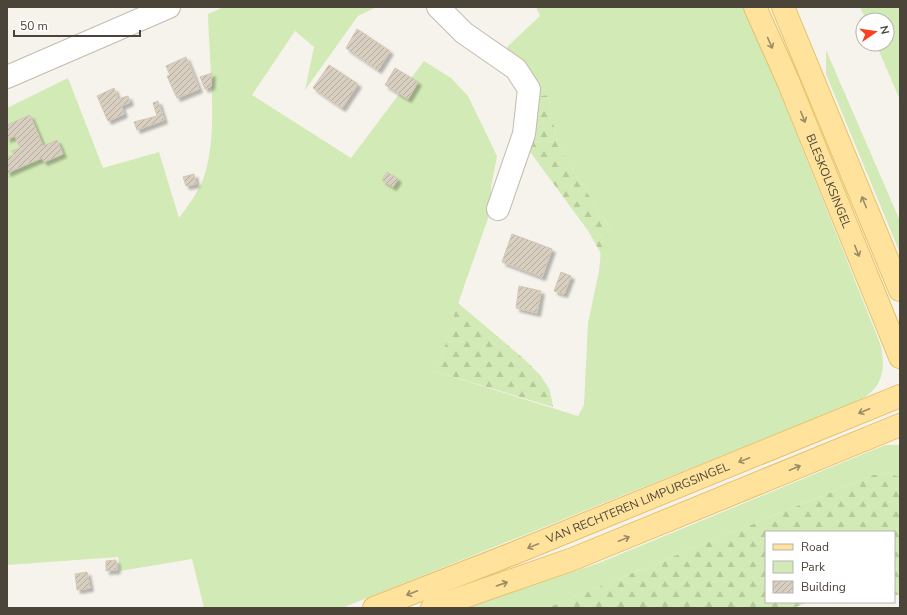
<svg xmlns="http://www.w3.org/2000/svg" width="907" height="615" viewBox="0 0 907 615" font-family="'Nunito Sans',sans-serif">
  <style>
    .green { fill: #d2eab5 }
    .forest { fill: url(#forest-firs) }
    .building { fill: url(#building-hatch); stroke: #d3c7b4; filter: url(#shadow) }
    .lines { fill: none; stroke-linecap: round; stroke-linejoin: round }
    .minor-casing { stroke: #c2bbae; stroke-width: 24 }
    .major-casing { stroke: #e6c16a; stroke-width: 24 }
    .minor { stroke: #fff; stroke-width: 22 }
    .major { stroke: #ffe39c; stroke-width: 22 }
    .oneway { stroke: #9c8c66 }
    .labels { text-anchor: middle; stroke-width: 3.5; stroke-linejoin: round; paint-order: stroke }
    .street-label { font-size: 12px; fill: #4b4439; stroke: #fff }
  </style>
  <defs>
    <pattern id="forest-firs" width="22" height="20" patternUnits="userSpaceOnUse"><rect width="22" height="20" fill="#d2eab5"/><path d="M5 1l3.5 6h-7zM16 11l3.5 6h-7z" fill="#b6ca9c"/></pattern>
    <pattern id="building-hatch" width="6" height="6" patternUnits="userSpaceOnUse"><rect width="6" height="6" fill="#d8cfc1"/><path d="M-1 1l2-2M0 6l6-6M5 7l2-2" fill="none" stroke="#b1aa9e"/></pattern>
    <filter id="shadow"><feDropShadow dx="3.5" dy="3.5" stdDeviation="1" flood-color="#0004"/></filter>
  </defs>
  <rect width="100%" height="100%" fill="#f6f3ec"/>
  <g class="green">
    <path d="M 224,7 L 377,7 L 358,16 L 305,90 L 314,47 L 295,31 L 252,95 L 351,158 L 424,61 L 451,78 L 468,96 L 497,156 L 491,187 L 491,210 L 461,295 L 443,352 L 434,371 L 578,416 L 584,405 L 588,323 L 599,271 L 601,250 L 610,228 L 564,157 L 557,142 L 548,96 L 531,98 L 501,64 L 508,46 L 540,16 L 536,7 L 746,7 L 881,346 C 886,371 882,389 858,401 L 342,608 L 204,608 L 192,559 L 120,571 L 118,557 L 7,565 L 7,108 L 68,78 L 103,168 L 159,152 L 179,218 C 190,203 201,189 206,170 C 218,127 209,60 208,14 Z"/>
    <polygon points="860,7 900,7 900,100 876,44 887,44 887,20 866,20"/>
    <polygon points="826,50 900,221 900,253 826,74"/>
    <polygon points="885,445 900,445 900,477 887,473 873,475 547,608 465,608 599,563"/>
  </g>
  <g class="forest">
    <polygon points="548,95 557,142 564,157 610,228 601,254 589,232 525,145 531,98"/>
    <polygon points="458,303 524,359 540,375 550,390 553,407 434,371 443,352"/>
    <polygon points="887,473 900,477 900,595 894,595 894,532 766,532 766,602 809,602 793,608 547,608 873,475"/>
  </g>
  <g class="building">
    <polygon points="357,29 390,51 378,70 346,48"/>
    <polygon points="186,57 199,89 177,98 167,76 170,75 166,66"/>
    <polygon points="329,65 358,84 342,108 313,88"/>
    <polygon points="395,68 418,82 408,99 385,85"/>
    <polygon points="212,73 211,86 205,89 200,77"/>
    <polygon points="114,88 118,99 128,96 130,102 121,106 124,114 108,121 97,96"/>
    <polygon points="158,101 164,120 137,130 134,122 157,116 153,103"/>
    <polygon points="30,115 43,146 57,140 63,154 44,162 42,158 7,173 7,157 14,155 12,151 20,148 15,136 7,139 7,125"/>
    <polygon points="387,172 398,179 393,187 382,180"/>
    <polygon points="194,174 196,184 186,186 183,177"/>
    <polygon points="512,234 552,249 542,277 502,262"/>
    <polygon points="561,272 571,276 564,294 554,291"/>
    <polygon points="519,286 541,291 537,313 516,308"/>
    <polygon points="116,560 117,570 106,571 106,561"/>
    <polygon points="87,572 90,588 77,590 75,574"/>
  </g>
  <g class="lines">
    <defs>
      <g id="minor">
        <polyline points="438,7 464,33 516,69 529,89 524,134 498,209"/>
        <polyline points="7,77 169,7"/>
      </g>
      <g id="major">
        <path id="s1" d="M 755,7 L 788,81 L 900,357"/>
        <polyline points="783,7 900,290"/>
        <path id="s2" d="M 374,608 L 517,552 L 900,396"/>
        <polyline points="432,608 573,559 900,425"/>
      </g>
    </defs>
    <use href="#minor" class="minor-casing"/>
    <use href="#major" class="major-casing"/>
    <use href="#minor" class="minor"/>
    <use href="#major" class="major"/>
  </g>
  <defs><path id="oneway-shaft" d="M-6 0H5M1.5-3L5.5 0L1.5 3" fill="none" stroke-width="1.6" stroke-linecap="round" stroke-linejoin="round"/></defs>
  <g class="oneway">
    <use href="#oneway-shaft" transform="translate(770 43) rotate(66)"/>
    <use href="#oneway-shaft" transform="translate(803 117) rotate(68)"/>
    <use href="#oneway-shaft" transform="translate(864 202) rotate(-112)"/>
    <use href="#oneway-shaft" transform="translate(857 251) rotate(68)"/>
    <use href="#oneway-shaft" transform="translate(864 411) rotate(157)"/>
    <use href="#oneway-shaft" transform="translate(744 460) rotate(158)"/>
    <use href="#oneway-shaft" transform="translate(795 468) rotate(-23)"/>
    <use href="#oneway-shaft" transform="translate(624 539) rotate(-22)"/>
    <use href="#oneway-shaft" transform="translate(533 546) rotate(158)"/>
    <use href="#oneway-shaft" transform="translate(502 584) rotate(-19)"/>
    <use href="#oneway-shaft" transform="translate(412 593) rotate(159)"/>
  </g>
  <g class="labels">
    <g class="street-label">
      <text dy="4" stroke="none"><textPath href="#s1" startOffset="189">BLESKOLKSINGEL</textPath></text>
      <text dy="4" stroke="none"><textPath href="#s2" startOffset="284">VAN RECHTEREN LIMPURGSINGEL</textPath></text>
    </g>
  </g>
  <rect width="907" height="615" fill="none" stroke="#4b4439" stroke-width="16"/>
  <rect x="765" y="531" width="130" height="72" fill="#ffffff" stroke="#b7b4b0"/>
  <rect x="773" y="544" width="20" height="6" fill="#ffe39c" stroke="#b7b4b0"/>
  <text x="801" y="551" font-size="12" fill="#4b4439">Road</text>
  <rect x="773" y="561" width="20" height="12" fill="#d2eab5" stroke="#b7b4b0"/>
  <text x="801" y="571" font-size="12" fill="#4b4439">Park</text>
  <rect x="773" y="581" width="20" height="12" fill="url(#building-hatch)" stroke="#b7b4b0"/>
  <text x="801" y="591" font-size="12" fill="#4b4439">Building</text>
  <g transform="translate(875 32) rotate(77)"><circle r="19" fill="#ffffff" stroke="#b7b4b0"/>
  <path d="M0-3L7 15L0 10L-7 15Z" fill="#fc3f1d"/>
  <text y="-6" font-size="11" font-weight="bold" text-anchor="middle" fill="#4b4439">N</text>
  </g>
  <path d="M14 30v6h126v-6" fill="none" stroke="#4b4439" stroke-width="2"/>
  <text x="20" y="30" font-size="12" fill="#4b4439" stroke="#ffffff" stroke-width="3" paint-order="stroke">50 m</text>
</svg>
